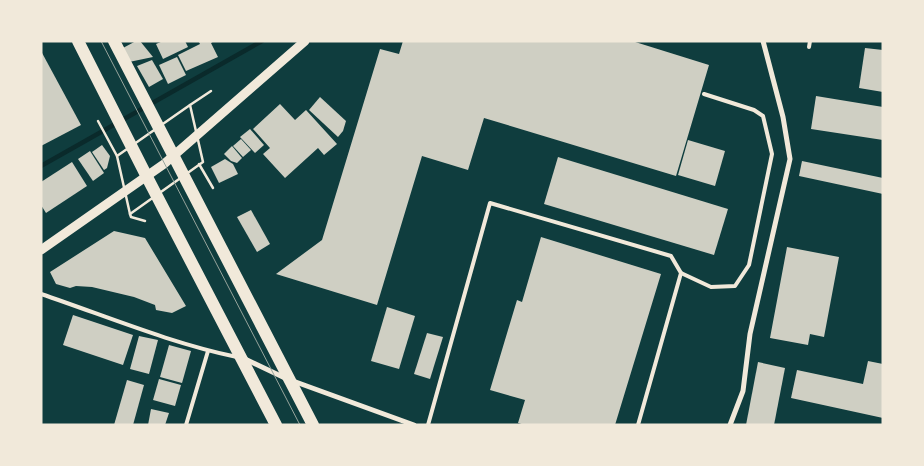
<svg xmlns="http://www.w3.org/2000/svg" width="924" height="466" viewBox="0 0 924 466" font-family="Mulish,sans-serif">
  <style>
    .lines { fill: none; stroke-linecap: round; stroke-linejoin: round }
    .stream { stroke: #0a2a2b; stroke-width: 4.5 }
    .building { fill: #cfcfc3 }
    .path { stroke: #f1e9da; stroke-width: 2.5 }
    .service { stroke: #f1e9da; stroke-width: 4 }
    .minor { stroke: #f1e9da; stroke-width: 5 }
    .tertiary { stroke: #f1e9da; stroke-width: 9 }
    .primary { stroke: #f1e9da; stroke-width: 12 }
    .tram { stroke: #97a49c; stroke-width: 1 }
  </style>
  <rect width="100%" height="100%" fill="#0f3d3e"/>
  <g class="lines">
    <polyline class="stream" points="41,166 262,41"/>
  </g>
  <g class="building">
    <polygon points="136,41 140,41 153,57 129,62 123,48"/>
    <polygon points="163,41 185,41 188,47 163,59 156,44"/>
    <polygon points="201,41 214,41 211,43 218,57 186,71 178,55 200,44 199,42"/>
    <polygon points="403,41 632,41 709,65 676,176 484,118 468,170 422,156 377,305 276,274 322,240 380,49 399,54"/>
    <polygon points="865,48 883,50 883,92 859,88"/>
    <polygon points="41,51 81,125 41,146"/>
    <polygon points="177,57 186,75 168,84 159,65"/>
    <polygon points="152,60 163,79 149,87 137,66"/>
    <polygon points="816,96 883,107 883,140 811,129"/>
    <polygon points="320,97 346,121 343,131 338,137 309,110"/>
    <polygon points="280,104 295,120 306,110 337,144 324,155 318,148 285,178 263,154 270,148 253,129"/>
    <polygon points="250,129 264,145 255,153 240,137"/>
    <polygon points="241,139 251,150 243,157 233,146"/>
    <polygon points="688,140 725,151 715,186 678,175"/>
    <polygon points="102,145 110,156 107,168 104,170 92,152"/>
    <polygon points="232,146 242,158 237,163 231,161 224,154"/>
    <polygon points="90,151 104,173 93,181 78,159"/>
    <polygon points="558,157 728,209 714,255 544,204"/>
    <polygon points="225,159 233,164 238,174 219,183 211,167"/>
    <polygon points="802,161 883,178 883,194 799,176"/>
    <polygon points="72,162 87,186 46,213 41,205 41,182"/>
    <polygon points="251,210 270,244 257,252 237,217"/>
    <polygon points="114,231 145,238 186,306 172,313 156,310 155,305 134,297 92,287 76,286 70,288 56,284 50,272"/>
    <polygon points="541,237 661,274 615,425 525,425 518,423 525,400 490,390 517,300 522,302"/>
    <polygon points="787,247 839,257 824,337 810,334 808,345 770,338"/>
    <polygon points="387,307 415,316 399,369 371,361"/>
    <polygon points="73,315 133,335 123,365 63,345"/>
    <polygon points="427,333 443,337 430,379 414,374"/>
    <polygon points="139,336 158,340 149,374 130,369"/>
    <polygon points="169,345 191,351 182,383 160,377"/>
    <polygon points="868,361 883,364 883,418 791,398 797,370 863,384"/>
    <polygon points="758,362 785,368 774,425 746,425"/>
    <polygon points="159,379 181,385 175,406 153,400"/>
    <polygon points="127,380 144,385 133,425 114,425"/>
    <polygon points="151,409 169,413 165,425 148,425"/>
  </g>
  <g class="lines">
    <g class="path">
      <polygon points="190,105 203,162 130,214 117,156"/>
      <polyline points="190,105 211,91"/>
      <polyline points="98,121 117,156"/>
      <polyline points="199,164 213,188"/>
      <polyline points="130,214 131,217 145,221"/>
    </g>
    <g class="service">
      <polyline points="809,47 810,41"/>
      <polyline points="681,273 711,287 735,286 749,265 772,154 763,116 754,110 704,94"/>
      <path d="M 41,294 C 106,316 170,343 237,357"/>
      <polyline points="186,425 208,351"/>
      <polyline points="428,425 490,203 671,256 681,273 638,425"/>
    </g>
    <g class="minor">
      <polyline points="245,359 285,378"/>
      <polyline points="293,381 414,425"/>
      <polyline points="730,425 743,391 750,334 790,159 783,117 763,41"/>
    </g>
    <polyline class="tertiary" points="41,250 164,164 305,41"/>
    <g class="primary">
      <polyline points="78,41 147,177 276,425"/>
      <polyline points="114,41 313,425"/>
    </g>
    <polyline class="tram" points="101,41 300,425"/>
  </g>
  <rect width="924" height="466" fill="none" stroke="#f1e9da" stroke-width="85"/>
</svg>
